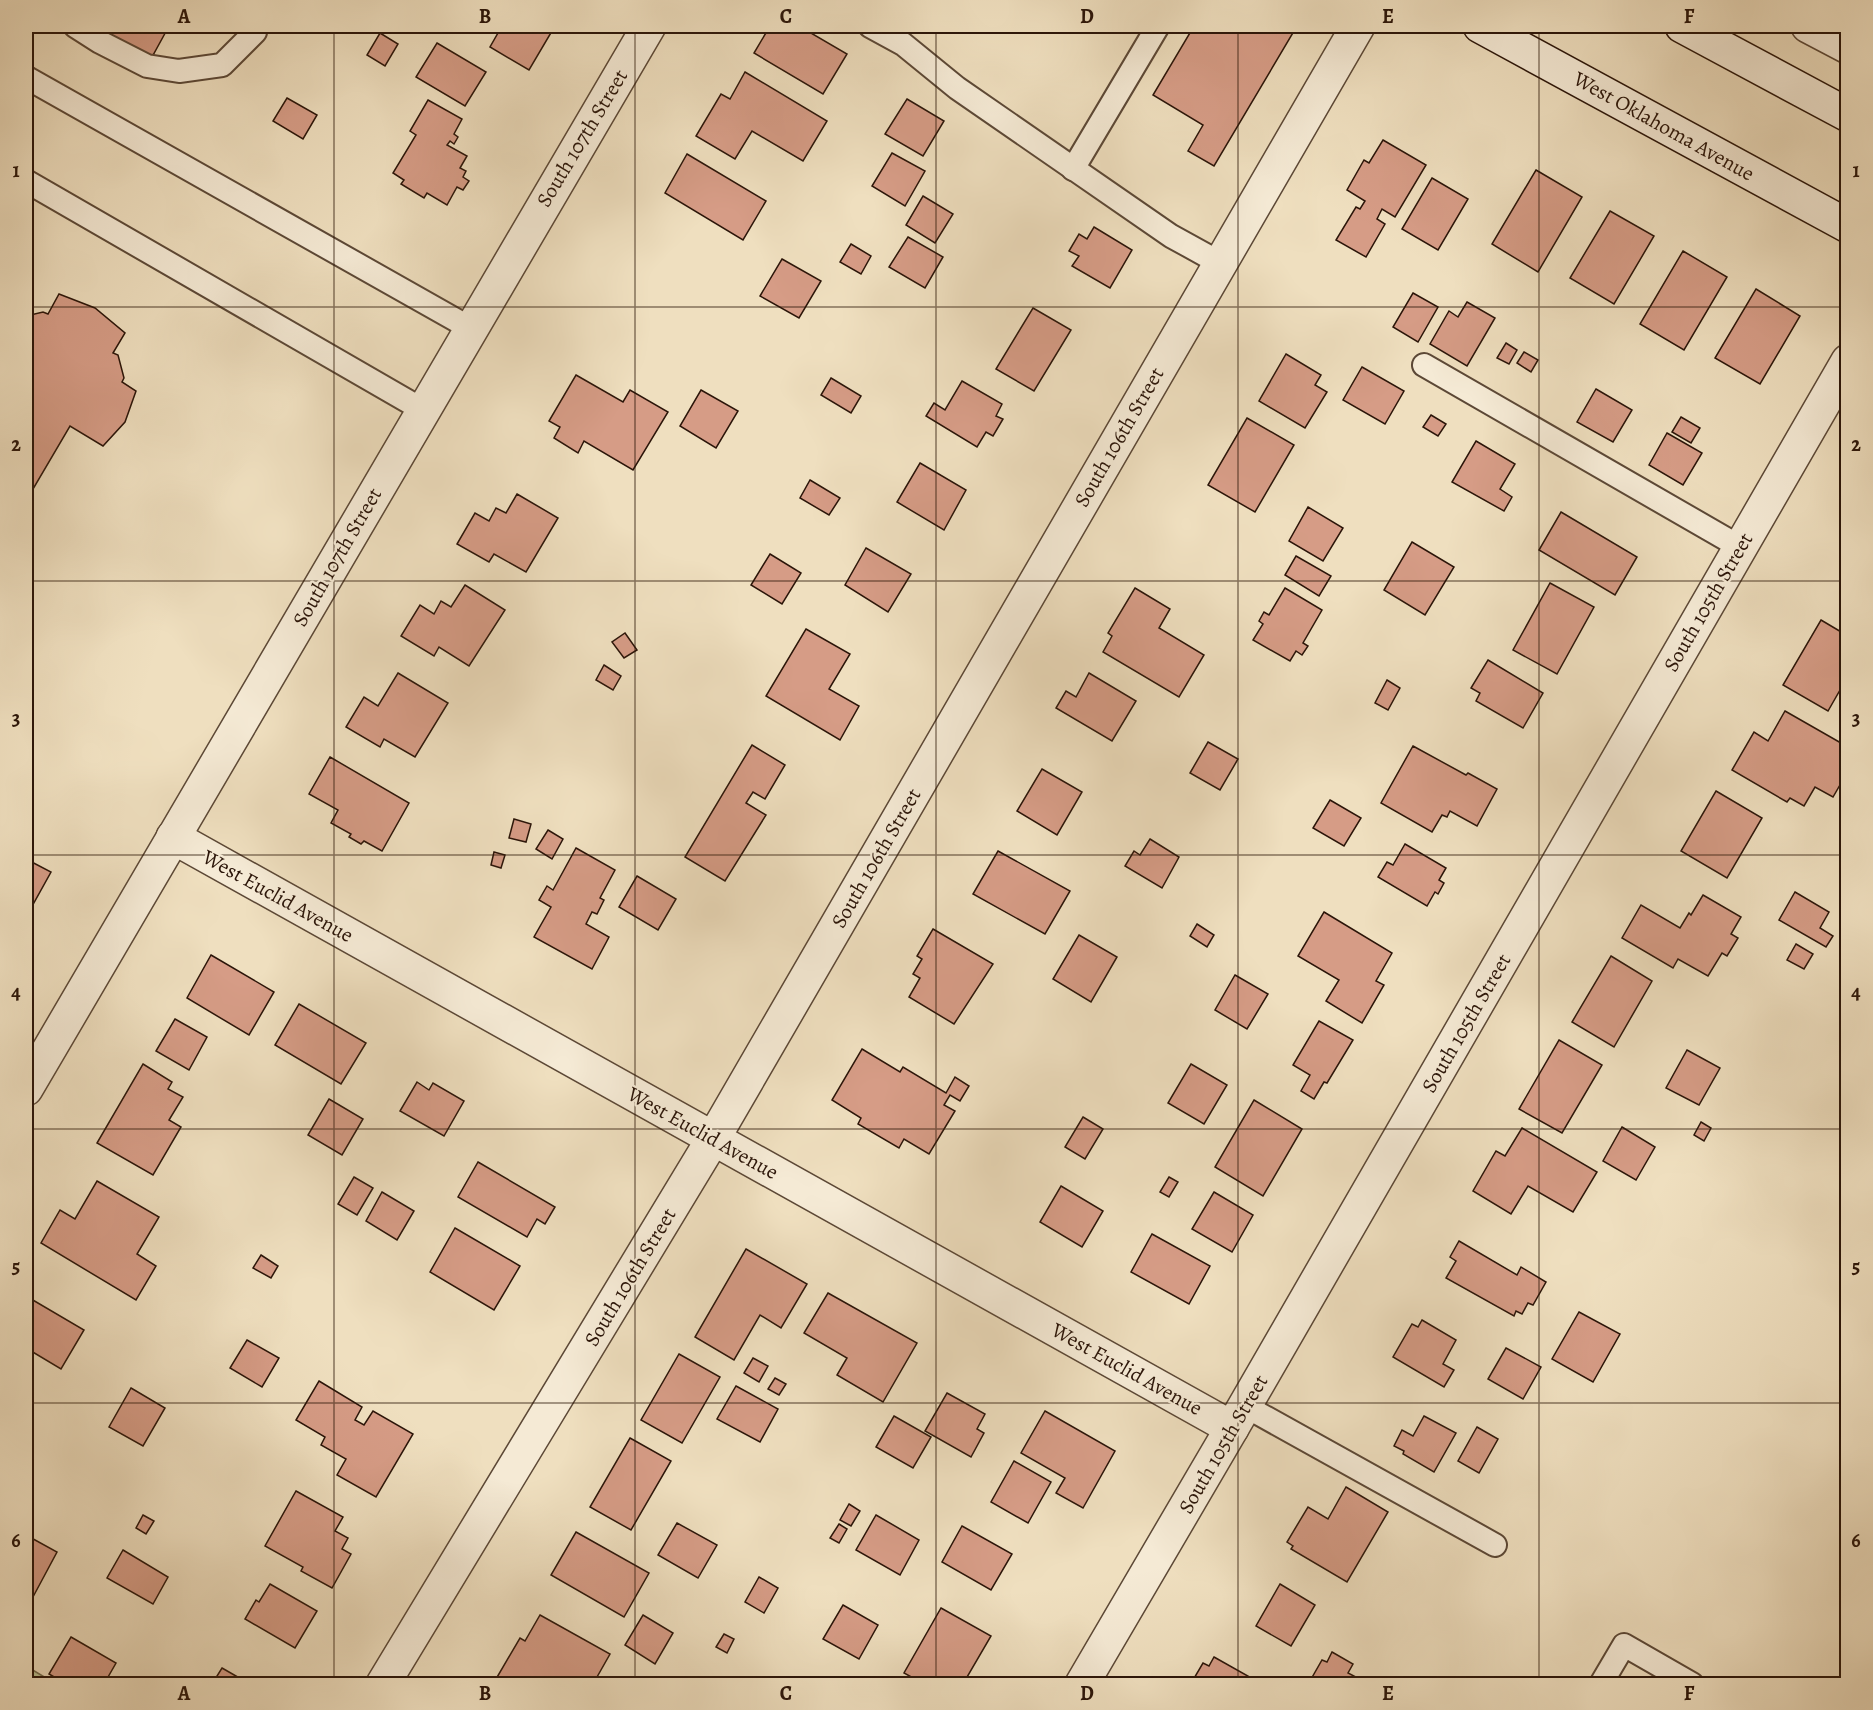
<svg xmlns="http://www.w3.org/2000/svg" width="1873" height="1710" viewBox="0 0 1873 1710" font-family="Alegreya,serif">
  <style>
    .green { fill: #b9c292; stroke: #726c4e; stroke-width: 1.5 }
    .building { fill: #d69c86; stroke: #2b1509; stroke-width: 1.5 }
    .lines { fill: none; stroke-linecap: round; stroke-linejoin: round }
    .lane-casing { stroke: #5c4836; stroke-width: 26 }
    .street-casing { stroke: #5c4836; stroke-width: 36 }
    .secondary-casing { stroke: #2b1509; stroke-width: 36 }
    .lane { stroke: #f5ead5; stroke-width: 22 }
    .street { stroke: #f5ead5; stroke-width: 33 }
    .secondary { stroke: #f5ead5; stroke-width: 33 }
    .grid { fill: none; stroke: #2b1509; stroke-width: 1.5; stroke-opacity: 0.55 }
    .labels { text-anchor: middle; stroke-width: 4.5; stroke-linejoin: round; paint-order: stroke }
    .street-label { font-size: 21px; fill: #2b1509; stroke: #f5ead5 }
    .neatline { fill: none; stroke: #2b1509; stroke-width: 2 }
    .grid-label { font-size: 20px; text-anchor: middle; font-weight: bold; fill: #2b1509 }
  </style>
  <rect width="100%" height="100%" fill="#efdfbf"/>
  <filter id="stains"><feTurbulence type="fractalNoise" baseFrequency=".00333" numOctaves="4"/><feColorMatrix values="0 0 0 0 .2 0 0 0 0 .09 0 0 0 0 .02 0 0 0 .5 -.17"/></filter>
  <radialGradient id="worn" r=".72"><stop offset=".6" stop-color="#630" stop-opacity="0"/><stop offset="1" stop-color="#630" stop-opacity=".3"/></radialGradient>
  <polygon class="green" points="26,1666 56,1684 26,1684"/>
  <g class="building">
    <polygon points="93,26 169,26 152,57 102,35 104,31"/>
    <polygon points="502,26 542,26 552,31 529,70 490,47"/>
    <polygon points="770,26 799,26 847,54 823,94 754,53"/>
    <polygon points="1194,26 1297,26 1214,166 1188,151 1203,125 1153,95"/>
    <polygon points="380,33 398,44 385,66 367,55"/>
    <polygon points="437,43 486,72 465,106 416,77"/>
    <polygon points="745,72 827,121 803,161 752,131 735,159 696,136 721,94 730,99"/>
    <polygon points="287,98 317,115 303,139 273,121"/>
    <polygon points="907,99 944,121 923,156 885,134"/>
    <polygon points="428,100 462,119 454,134 458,137 454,144 450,141 447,145 467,156 460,168 466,171 463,177 469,181 463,190 457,187 447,205 427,193 424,198 401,184 404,180 393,173 416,135 410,131"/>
    <polygon points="1383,140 1426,165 1395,217 1382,209 1377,219 1385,224 1366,257 1336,240 1356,207 1360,209 1365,201 1347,190 1364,160 1369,163"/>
    <polygon points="892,153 925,171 905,206 872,186"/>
    <polygon points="687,154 766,201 743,240 665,193"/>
    <polygon points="1536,170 1582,197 1538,272 1492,244"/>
    <polygon points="1432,178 1468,199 1438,250 1402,229"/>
    <polygon points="923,196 953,214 935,243 906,225"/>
    <polygon points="1610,211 1654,236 1614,304 1570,278"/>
    <polygon points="1094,227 1132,250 1110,288 1072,266 1079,256 1069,251 1079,234 1087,239"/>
    <polygon points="908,237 943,257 925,288 889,267"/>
    <polygon points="851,244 871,256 861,274 840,262"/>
    <polygon points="1683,251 1727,277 1684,350 1640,324"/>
    <polygon points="782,259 821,281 799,318 760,296"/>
    <polygon points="1756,289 1800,316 1760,384 1715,358"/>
    <polygon points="1413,293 1438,307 1418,342 1393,327"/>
    <polygon points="59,294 95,308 125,333 113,353 118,355 124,378 122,382 136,391 125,422 103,446 70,426 26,501 26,316 43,312 48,314"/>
    <polygon points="1467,302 1495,318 1467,366 1430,344 1449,311 1458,317"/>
    <polygon points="1033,308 1071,330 1034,391 996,369"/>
    <polygon points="1506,343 1517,350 1509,364 1497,358"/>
    <polygon points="1524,352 1538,360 1531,372 1517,363"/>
    <polygon points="1286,354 1321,375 1315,385 1327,392 1305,428 1259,401"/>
    <polygon points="1362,367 1404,391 1385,424 1343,400"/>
    <polygon points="576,375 623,402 630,390 668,412 633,470 584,441 578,453 554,438 560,427 549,421"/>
    <polygon points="831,378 861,396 851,413 821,395"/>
    <polygon points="962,381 1002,404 996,416 1003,419 993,436 986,432 977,447 926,416 934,403 945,410"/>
    <polygon points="1596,389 1632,410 1613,442 1577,422"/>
    <polygon points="701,390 738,411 716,448 680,426"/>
    <polygon points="1431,415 1446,424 1438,436 1423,427"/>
    <polygon points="1681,417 1700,428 1691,443 1672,432"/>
    <polygon points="1247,418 1294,445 1255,512 1208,485"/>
    <polygon points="1667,433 1702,453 1683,485 1649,465"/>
    <polygon points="1476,441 1515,464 1500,489 1512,497 1504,511 1452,482"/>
    <polygon points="920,463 966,490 944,530 897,502"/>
    <polygon points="810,480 840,498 829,515 800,498"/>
    <polygon points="517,494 558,518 526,572 494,554 489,562 457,544 475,513 489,521 496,508 506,513"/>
    <polygon points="1308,507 1343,528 1323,561 1289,541"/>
    <polygon points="1561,512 1637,557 1615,595 1539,550"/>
    <polygon points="1412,542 1454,567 1425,615 1384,590"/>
    <polygon points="866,548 911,574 888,612 845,585"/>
    <polygon points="770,554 801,573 782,604 751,585"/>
    <polygon points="1296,556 1331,576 1319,596 1285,575"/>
    <polygon points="1550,583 1594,607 1557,674 1513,650"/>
    <polygon points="465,585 505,610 469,666 439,647 434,656 401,636 420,605 434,614 441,601 451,607"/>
    <polygon points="1135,588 1170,609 1159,628 1204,655 1179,697 1103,652 1112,636 1108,633"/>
    <polygon points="1285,588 1322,610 1303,643 1308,646 1302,655 1296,651 1290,661 1253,640 1263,624 1259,621 1264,612 1269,615"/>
    <polygon points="1821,620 1848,636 1848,676 1828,711 1783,685"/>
    <polygon points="806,629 850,654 829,689 859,706 840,740 766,696"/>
    <polygon points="625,633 637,650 624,658 612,642"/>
    <polygon points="1488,660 1543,693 1523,728 1476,701 1480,693 1471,688"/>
    <polygon points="604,665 621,676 613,690 596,680"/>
    <polygon points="398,673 448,703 415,757 384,739 380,747 346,727 364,697 378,706"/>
    <polygon points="1089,673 1136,701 1112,741 1056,708 1066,691 1076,697"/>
    <polygon points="1387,680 1400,688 1388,710 1375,703"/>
    <polygon points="1785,711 1848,747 1848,771 1833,797 1815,787 1804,806 1790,798 1787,802 1732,770 1754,732 1768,741"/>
    <polygon points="1208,742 1238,759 1220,790 1190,773"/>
    <polygon points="752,745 785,765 765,799 753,792 746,803 766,815 725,881 685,857"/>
    <polygon points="1413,746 1466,775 1468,773 1497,789 1477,826 1450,811 1447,817 1442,815 1432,832 1381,803"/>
    <polygon points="330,757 409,803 382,851 364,841 361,844 349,837 351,834 331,823 338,810 309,794"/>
    <polygon points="1042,769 1082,792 1057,835 1017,811"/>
    <polygon points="1716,791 1762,818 1727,878 1681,851"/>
    <polygon points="1330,800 1361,818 1344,846 1313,828"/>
    <polygon points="514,819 531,824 526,842 509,838"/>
    <polygon points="548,830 563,839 552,859 536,849"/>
    <polygon points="1150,839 1179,857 1162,888 1125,866 1134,851 1140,855"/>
    <polygon points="1405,844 1446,868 1439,880 1444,883 1438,894 1435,892 1427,906 1378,877 1387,862 1393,865"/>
    <polygon points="576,848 615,870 600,898 604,900 597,914 592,912 586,924 609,937 592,969 534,937 551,907 539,900 547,886 553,890"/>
    <polygon points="998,851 1070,891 1045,934 973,894"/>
    <polygon points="494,852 505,855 501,868 491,865"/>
    <polygon points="26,859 51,872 26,917"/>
    <polygon points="637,876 676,899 658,930 619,907"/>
    <polygon points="1795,892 1829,912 1820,928 1833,936 1826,947 1779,920"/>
    <polygon points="1703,895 1741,917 1731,934 1738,938 1727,956 1722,953 1708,976 1678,959 1673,968 1622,938 1641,905 1680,928 1689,913 1691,915"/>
    <polygon points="1324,912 1392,953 1376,981 1384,985 1362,1023 1326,1001 1339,980 1298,956"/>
    <polygon points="1197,924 1214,935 1207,947 1190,936"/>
    <polygon points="933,929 993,964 954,1024 909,997 920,978 913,974 922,959 917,956"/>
    <polygon points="1079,935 1117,957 1091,1002 1053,979"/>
    <polygon points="1796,944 1813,954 1804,969 1787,960"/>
    <polygon points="211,955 274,992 249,1035 187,998"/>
    <polygon points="1611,956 1652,981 1614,1047 1572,1022"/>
    <polygon points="1235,975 1268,994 1247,1029 1215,1010"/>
    <polygon points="299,1004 366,1043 341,1084 275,1045"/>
    <polygon points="175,1019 207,1037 189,1070 156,1051"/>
    <polygon points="1319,1021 1353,1040 1327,1083 1324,1082 1314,1099 1301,1091 1310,1075 1293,1065"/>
    <polygon points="1559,1040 1602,1065 1562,1133 1519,1109"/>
    <polygon points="862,1049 900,1072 903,1067 946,1093 955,1077 969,1086 960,1101 950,1095 944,1105 955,1111 929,1154 904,1139 899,1148 858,1124 861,1118 832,1100"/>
    <polygon points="1687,1050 1720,1068 1699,1105 1666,1088"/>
    <polygon points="143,1064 172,1082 168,1089 183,1097 169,1120 181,1127 153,1175 97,1143"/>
    <polygon points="1191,1064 1227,1085 1204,1124 1168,1103"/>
    <polygon points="417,1082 429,1090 433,1083 464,1101 444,1136 400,1111"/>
    <polygon points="329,1099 363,1119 342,1155 308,1135"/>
    <polygon points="1254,1100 1302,1129 1263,1196 1215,1167"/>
    <polygon points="1083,1117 1103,1129 1085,1159 1065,1147"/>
    <polygon points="1701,1122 1711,1128 1704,1141 1694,1135"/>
    <polygon points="1622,1127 1655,1147 1636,1180 1603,1161"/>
    <polygon points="1522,1128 1597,1172 1573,1212 1528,1186 1511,1214 1473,1191 1496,1151 1505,1156"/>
    <polygon points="478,1162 555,1207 545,1224 537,1219 527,1237 458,1197"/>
    <polygon points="354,1177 373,1188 357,1215 338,1204"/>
    <polygon points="1169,1177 1178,1182 1169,1197 1160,1192"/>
    <polygon points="97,1181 159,1217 137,1254 156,1266 136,1300 41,1243 60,1210 75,1219"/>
    <polygon points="1061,1186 1103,1211 1082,1247 1040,1222"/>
    <polygon points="382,1192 414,1211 397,1240 366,1221"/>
    <polygon points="1214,1192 1253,1215 1232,1252 1192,1229"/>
    <polygon points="455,1228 520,1266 494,1310 430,1272"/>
    <polygon points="1152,1234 1210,1266 1189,1304 1131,1272"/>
    <polygon points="1459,1241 1517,1275 1521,1267 1546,1282 1533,1305 1528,1303 1522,1314 1516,1311 1514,1316 1446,1278 1456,1261 1450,1257"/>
    <polygon points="746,1249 807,1284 781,1328 760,1315 734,1360 695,1337"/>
    <polygon points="261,1255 278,1266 271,1278 253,1268"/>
    <polygon points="828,1293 917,1343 883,1402 837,1375 847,1358 804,1333"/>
    <polygon points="26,1296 84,1330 61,1369 26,1348"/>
    <polygon points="1579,1312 1620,1334 1593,1382 1552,1359"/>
    <polygon points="1422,1320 1456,1340 1443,1364 1454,1370 1444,1387 1393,1357 1412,1324 1418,1327"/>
    <polygon points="247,1340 279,1358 262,1387 230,1368"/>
    <polygon points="1506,1348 1541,1367 1523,1399 1488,1379"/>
    <polygon points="679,1354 720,1377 682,1443 641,1420"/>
    <polygon points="753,1358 768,1366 759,1382 744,1373"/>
    <polygon points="775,1378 786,1384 779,1395 768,1389"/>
    <polygon points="319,1381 362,1407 355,1420 364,1425 373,1411 413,1434 376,1497 337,1475 346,1459 321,1445 325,1437 296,1420"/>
    <polygon points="736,1386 778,1409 760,1442 717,1419"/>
    <polygon points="131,1388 165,1408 143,1446 109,1427"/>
    <polygon points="947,1393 985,1414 977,1429 984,1433 971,1457 925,1431"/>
    <polygon points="1045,1411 1115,1451 1083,1508 1056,1493 1065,1478 1021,1453"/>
    <polygon points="894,1416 931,1437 913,1468 876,1447"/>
    <polygon points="1424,1416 1456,1433 1434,1472 1403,1454 1404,1451 1394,1446 1402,1430 1413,1436"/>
    <polygon points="1477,1427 1498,1439 1479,1473 1458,1461"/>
    <polygon points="630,1438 671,1461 631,1530 590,1507"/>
    <polygon points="1014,1461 1051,1482 1028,1523 991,1502"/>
    <polygon points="1346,1487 1388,1512 1347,1582 1291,1549 1293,1546 1287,1542 1308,1507 1328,1519"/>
    <polygon points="296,1491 343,1517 335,1531 348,1538 342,1549 351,1554 332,1588 301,1571 303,1567 265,1546"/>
    <polygon points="849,1504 860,1511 851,1526 840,1520"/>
    <polygon points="143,1515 154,1521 146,1534 136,1528"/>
    <polygon points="876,1515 919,1540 900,1575 856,1550"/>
    <polygon points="677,1523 717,1545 698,1578 658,1555"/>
    <polygon points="839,1524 847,1529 839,1543 830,1538"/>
    <polygon points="962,1526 1012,1554 991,1590 942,1562"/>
    <polygon points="576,1532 649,1573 624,1617 551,1575"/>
    <polygon points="26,1535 57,1552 26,1610"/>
    <polygon points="123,1550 168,1577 153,1604 107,1578"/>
    <polygon points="759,1577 778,1588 764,1613 745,1602"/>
    <polygon points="270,1584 317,1611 295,1648 245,1619 256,1600 259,1602"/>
    <polygon points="1280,1584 1315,1605 1291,1646 1256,1626"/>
    <polygon points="843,1605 878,1625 859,1659 823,1639"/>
    <polygon points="941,1608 991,1636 963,1684 924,1684 904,1673"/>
    <polygon points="540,1615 610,1654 593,1684 566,1684 564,1683 563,1684 507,1684 496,1679 520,1638 525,1641"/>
    <polygon points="643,1615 673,1633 655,1664 625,1645"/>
    <polygon points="724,1634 734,1639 727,1653 716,1647"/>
    <polygon points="71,1637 116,1663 104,1684 66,1684 49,1674"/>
    <polygon points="1332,1652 1353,1664 1348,1673 1369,1684 1315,1684 1310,1681 1322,1660 1327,1662"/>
    <polygon points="1214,1657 1255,1680 1253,1684 1198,1684 1198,1683 1193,1680 1203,1663 1209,1666"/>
    <polygon points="222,1668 250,1684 212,1684"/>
  </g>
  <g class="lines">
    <defs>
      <g id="lane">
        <polyline points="75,26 100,42 147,66 179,71 222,65 255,32"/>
        <polyline points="870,26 903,44 957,88 1171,236 1220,263"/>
        <polyline points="26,85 29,79 470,328"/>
        <polyline points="1073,169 1158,26"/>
        <polyline points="26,181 423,410"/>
        <polyline points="1424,365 1740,547"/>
        <polyline points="1245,1406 1495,1545"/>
        <polyline points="1601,1684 1624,1645 1692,1684"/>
      </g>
      <g id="street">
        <polyline points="1808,26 1848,47"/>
        <polyline points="173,837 1232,1428"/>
        <polyline points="26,1089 649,26"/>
        <polyline points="383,1684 713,1139 1358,26"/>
        <polyline points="1082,1684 1232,1428 1848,361"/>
      </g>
      <g id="secondary">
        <polyline points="1480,26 1848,226"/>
        <polyline points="1682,26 1848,115"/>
      </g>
    </defs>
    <use href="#lane" class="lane-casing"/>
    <use href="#street" class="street-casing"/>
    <use href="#secondary" class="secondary-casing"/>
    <use href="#lane" class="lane"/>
    <use href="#street" class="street"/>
    <use href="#secondary" class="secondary"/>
  </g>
  <path class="grid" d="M 334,26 L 334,1684M 635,26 L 635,1684M 936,26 L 936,1684M 1238,26 L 1238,1684M 1539,26 L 1539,1684M 26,307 L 1848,307M 26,581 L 1848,581M 26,855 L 1848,855M 26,1129 L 1848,1129M 26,1403 L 1848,1403"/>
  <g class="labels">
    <g class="street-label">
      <text transform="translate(1664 126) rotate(29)" y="7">West Oklahoma Avenue</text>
      <text transform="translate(582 138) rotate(-59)" y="7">South 107th Street</text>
      <text transform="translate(1119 437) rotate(-60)" y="7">South 106th Street</text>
      <text transform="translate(337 557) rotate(-60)" y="7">South 107th Street</text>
      <text transform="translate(1708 602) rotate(-60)" y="7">South 105th Street</text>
      <text transform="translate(876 858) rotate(-60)" y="7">South 106th Street</text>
      <text transform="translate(278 896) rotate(29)" y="7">West Euclid Avenue</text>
      <text transform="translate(1466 1023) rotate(-60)" y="7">South 105th Street</text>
      <text transform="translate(703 1133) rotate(29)" y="7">West Euclid Avenue</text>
      <text transform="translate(630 1277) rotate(-59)" y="7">South 106th Street</text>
      <text transform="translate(1127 1369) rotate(29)" y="7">West Euclid Avenue</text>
      <text transform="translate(1223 1444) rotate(-60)" y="7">South 105th Street</text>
    </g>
  </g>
  <rect width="1873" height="1710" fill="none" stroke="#efdfbf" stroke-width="66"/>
  <rect x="33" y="33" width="1807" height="1644" class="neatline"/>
  <g class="grid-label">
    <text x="184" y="23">A</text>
    <text x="485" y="23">B</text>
    <text x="786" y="23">C</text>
    <text x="1087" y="23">D</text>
    <text x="1388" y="23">E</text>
    <text x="1689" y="23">F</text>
    <text x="16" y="177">1</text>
    <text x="1856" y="177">1</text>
    <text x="16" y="451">2</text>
    <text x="1856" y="451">2</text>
    <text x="16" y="725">3</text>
    <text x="1856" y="725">3</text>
    <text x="16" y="999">4</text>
    <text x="1856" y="999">4</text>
    <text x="16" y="1273">5</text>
    <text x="1856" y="1273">5</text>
    <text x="16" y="1547">6</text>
    <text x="1856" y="1547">6</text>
    <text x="184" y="1700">A</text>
    <text x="485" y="1700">B</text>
    <text x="786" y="1700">C</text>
    <text x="1087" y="1700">D</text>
    <text x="1388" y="1700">E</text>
    <text x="1689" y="1700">F</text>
  </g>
  <rect width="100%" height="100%" filter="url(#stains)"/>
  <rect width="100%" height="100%" fill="url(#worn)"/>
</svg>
